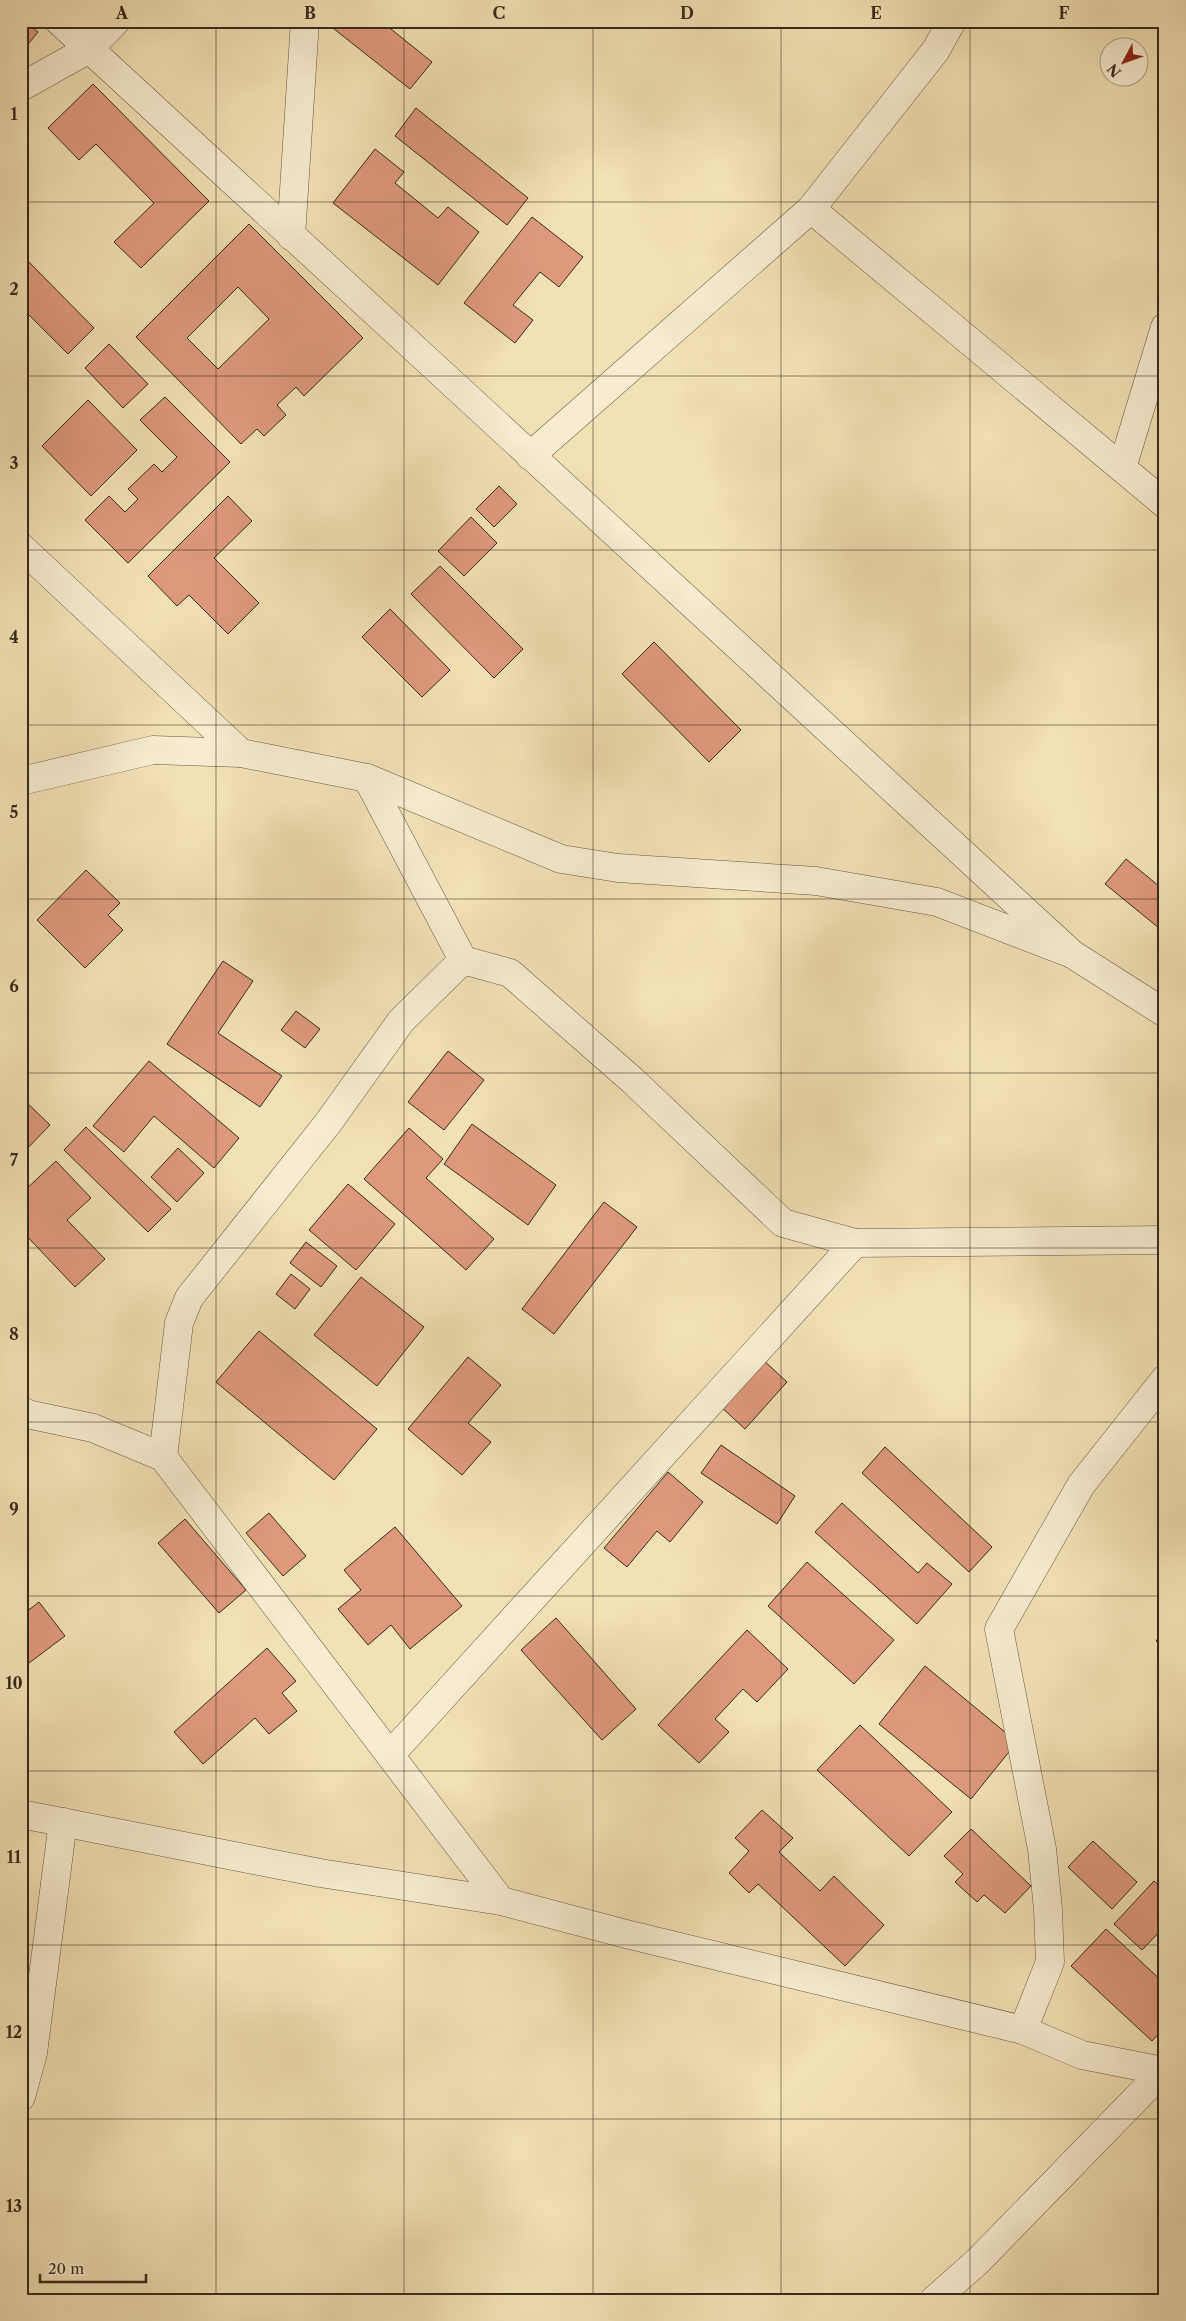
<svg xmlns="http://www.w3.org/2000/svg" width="1186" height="2321" viewBox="0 0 1186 2321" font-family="'Libre Caslon Text',serif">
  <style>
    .building { fill: #de997d; stroke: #372a1c; fill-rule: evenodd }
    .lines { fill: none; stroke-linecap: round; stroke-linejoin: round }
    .street-casing { stroke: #665842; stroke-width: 29 }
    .street { stroke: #f7eccf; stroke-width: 28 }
    .grid { fill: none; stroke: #372a1c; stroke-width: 1; stroke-opacity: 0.55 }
    .neatline { fill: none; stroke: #372a1c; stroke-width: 2 }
    .grid-label { font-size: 16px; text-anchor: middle; font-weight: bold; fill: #372a1c }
  </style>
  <rect width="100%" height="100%" fill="#f2e1b5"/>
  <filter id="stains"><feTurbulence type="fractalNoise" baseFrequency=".004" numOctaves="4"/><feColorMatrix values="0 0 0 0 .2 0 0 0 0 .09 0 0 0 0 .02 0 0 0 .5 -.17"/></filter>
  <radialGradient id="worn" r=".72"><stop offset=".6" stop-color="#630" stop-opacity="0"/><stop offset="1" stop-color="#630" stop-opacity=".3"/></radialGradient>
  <g class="building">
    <polygon points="21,21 25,21 38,32 21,53"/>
    <polygon points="324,21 381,21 432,62 410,89"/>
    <polygon points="93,84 209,201 141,268 114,242 154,203 96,144 79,160 48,128"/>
    <polygon points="416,108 528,198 507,225 395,136"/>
    <polygon points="375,149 404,172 395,183 438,218 448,207 479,232 438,285 333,203"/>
    <polygon points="532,217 583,257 559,287 540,272 513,305 533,320 515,343 464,303"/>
    <path d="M 249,224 L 363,338 L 304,396 L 296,387 L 277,405 L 286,415 L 264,436 L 257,429 L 241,444 L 136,337 ZM 238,287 L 269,319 L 218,369 L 187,338 Z"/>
    <polygon points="21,254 94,328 68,354 21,307"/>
    <polygon points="109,344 148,384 123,408 85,368"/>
    <polygon points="165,397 230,462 128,563 85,520 109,496 125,512 138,499 128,489 154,464 162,472 177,457 140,420"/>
    <polygon points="88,400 137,450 91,496 42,446"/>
    <polygon points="499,486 517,504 494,527 476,509"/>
    <polygon points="228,496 252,521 214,558 259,603 228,634 189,595 177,606 148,576"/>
    <polygon points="471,517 497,543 464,576 438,551"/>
    <polygon points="440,566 523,649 494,678 411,594"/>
    <polygon points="390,609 450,670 422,697 362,637"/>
    <polygon points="654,642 741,730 709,762 622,674"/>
    <polygon points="1126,859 1165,891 1165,933 1105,884"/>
    <polygon points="86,870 120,903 108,915 123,930 85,968 37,920"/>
    <polygon points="223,961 253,981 218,1033 282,1076 260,1107 167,1044"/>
    <polygon points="296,1011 320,1029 305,1048 281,1030"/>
    <polygon points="448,1051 484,1080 444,1130 408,1102"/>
    <polygon points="149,1061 239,1138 214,1168 154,1116 124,1152 93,1126"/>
    <polygon points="21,1097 50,1125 21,1155"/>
    <polygon points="472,1124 556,1185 528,1225 444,1164"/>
    <polygon points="86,1127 171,1209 148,1232 64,1150"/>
    <polygon points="409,1128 443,1159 426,1178 494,1239 466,1270 364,1179"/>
    <polygon points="178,1148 204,1173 177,1202 151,1177"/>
    <polygon points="56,1161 91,1198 67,1220 105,1259 75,1287 21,1230 21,1194"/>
    <polygon points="348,1184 395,1224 356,1270 309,1230"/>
    <polygon points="604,1202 637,1227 554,1334 522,1309"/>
    <polygon points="306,1242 337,1266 321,1287 290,1263"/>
    <polygon points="291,1274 310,1289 295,1309 276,1294"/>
    <polygon points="361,1277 424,1327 377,1386 314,1335"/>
    <polygon points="259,1331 377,1429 334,1480 216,1382"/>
    <polygon points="468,1357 501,1385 468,1423 491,1442 462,1475 408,1429"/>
    <polygon points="761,1358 787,1382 745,1429 719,1405"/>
    <polygon points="721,1445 795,1496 777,1524 701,1473"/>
    <polygon points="885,1447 992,1547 969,1572 862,1473"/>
    <polygon points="668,1472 703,1502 670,1542 657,1531 627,1567 604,1548"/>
    <polygon points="842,1503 918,1573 927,1563 952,1584 917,1624 815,1532"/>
    <polygon points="269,1513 306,1556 283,1576 246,1533"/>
    <polygon points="185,1519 246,1590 219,1613 158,1543"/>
    <polygon points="395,1527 462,1606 410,1649 391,1625 368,1645 338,1609 361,1590 344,1570"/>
    <polygon points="807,1562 894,1640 854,1684 768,1606"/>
    <polygon points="39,1602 65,1636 21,1669 21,1616"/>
    <polygon points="556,1618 636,1709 602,1740 521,1650"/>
    <polygon points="1165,1629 1165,1647 1156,1641"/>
    <polygon points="747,1630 788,1669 757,1702 743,1689 715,1719 729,1732 699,1763 658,1725"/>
    <polygon points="267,1648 296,1681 282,1693 297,1711 269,1734 255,1718 203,1764 174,1732"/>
    <polygon points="925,1666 1017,1742 971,1799 879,1724"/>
    <polygon points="860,1725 952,1812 909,1856 817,1770"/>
    <polygon points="762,1810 793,1838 779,1852 820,1891 834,1876 884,1925 845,1966 758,1884 749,1893 729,1873 749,1851 735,1838"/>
    <polygon points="971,1829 1031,1886 1005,1913 984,1895 977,1902 955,1882 963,1874 944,1856"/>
    <polygon points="1093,1841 1137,1882 1112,1909 1068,1867"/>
    <polygon points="1154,1881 1165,1891 1165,1926 1142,1950 1114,1924"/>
    <polygon points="1106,1929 1165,1984 1165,2027 1152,2041 1071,1966"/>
  </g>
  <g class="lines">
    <defs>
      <g id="street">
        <polyline points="59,21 1072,954"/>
        <polyline points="21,87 89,49 116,21"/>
        <polyline points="811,209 1165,504"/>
        <polyline points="291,236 305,21"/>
        <polyline points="530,456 811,209 936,50 952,21"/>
        <polyline points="1122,468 1165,327"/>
        <polyline points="21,547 241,753"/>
        <polyline points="367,778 463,960 510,973 632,1080 783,1223 855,1243 1165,1240"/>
        <polyline points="21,781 153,750 241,753 367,778 561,859 618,868 816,881 937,902 1072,954 1165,1013"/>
        <polyline points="21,1410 27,1414 93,1428 163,1457 501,1901"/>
        <polyline points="163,1457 179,1323 189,1298 328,1123 401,1021 463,960"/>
        <polyline points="390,1755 855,1243"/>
        <polyline points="21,1814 320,1873 501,1901 626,1934 1023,2030 1082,2055 1163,2071"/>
        <polyline points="1023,2030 1050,1962 1048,1909 1042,1849 999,1629 1081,1485 1165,1379"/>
        <polyline points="21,2097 33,2053 63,1822"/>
        <polyline points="934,2300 978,2261 1165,2069"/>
      </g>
    </defs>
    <use href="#street" class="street-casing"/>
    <use href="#street" class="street"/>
  </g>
  <path class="grid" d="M 216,21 L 216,2300M 404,21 L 404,2300M 593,21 L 593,2300M 781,21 L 781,2300M 970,21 L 970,2300M 21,202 L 1165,202M 21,376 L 1165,376M 21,550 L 1165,550M 21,725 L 1165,725M 21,899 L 1165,899M 21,1073 L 1165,1073M 21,1248 L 1165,1248M 21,1422 L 1165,1422M 21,1596 L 1165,1596M 21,1771 L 1165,1771M 21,1945 L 1165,1945M 21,2119 L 1165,2119"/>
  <rect width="1186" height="2321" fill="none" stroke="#f2e1b5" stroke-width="55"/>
  <g transform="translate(1124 62) rotate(229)"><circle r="24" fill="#f7eccf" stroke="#aa9e87"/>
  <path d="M0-4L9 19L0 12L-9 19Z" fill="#8f2418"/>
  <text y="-8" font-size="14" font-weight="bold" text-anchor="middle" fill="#372a1c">N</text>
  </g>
  <path d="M40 2274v8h106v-8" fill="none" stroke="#372a1c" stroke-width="2.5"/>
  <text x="48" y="2274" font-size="15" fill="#372a1c" stroke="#f7eccf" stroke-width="4" paint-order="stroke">20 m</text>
  <rect x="28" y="28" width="1130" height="2266" class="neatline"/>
  <g class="grid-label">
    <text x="122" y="19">A</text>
    <text x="310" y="19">B</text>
    <text x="499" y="19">C</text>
    <text x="687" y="19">D</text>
    <text x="876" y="19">E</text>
    <text x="1064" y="19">F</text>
    <text x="14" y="120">1</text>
    <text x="14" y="295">2</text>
    <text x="14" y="469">3</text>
    <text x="14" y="643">4</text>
    <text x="14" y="818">5</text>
    <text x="14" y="992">6</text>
    <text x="14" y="1166">7</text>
    <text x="14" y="1340">8</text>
    <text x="14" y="1515">9</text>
    <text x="14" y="1689">10</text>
    <text x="14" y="1863">11</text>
    <text x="14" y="2038">12</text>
    <text x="14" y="2212">13</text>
  </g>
  <rect width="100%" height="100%" filter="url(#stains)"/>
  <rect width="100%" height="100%" fill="url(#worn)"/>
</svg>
